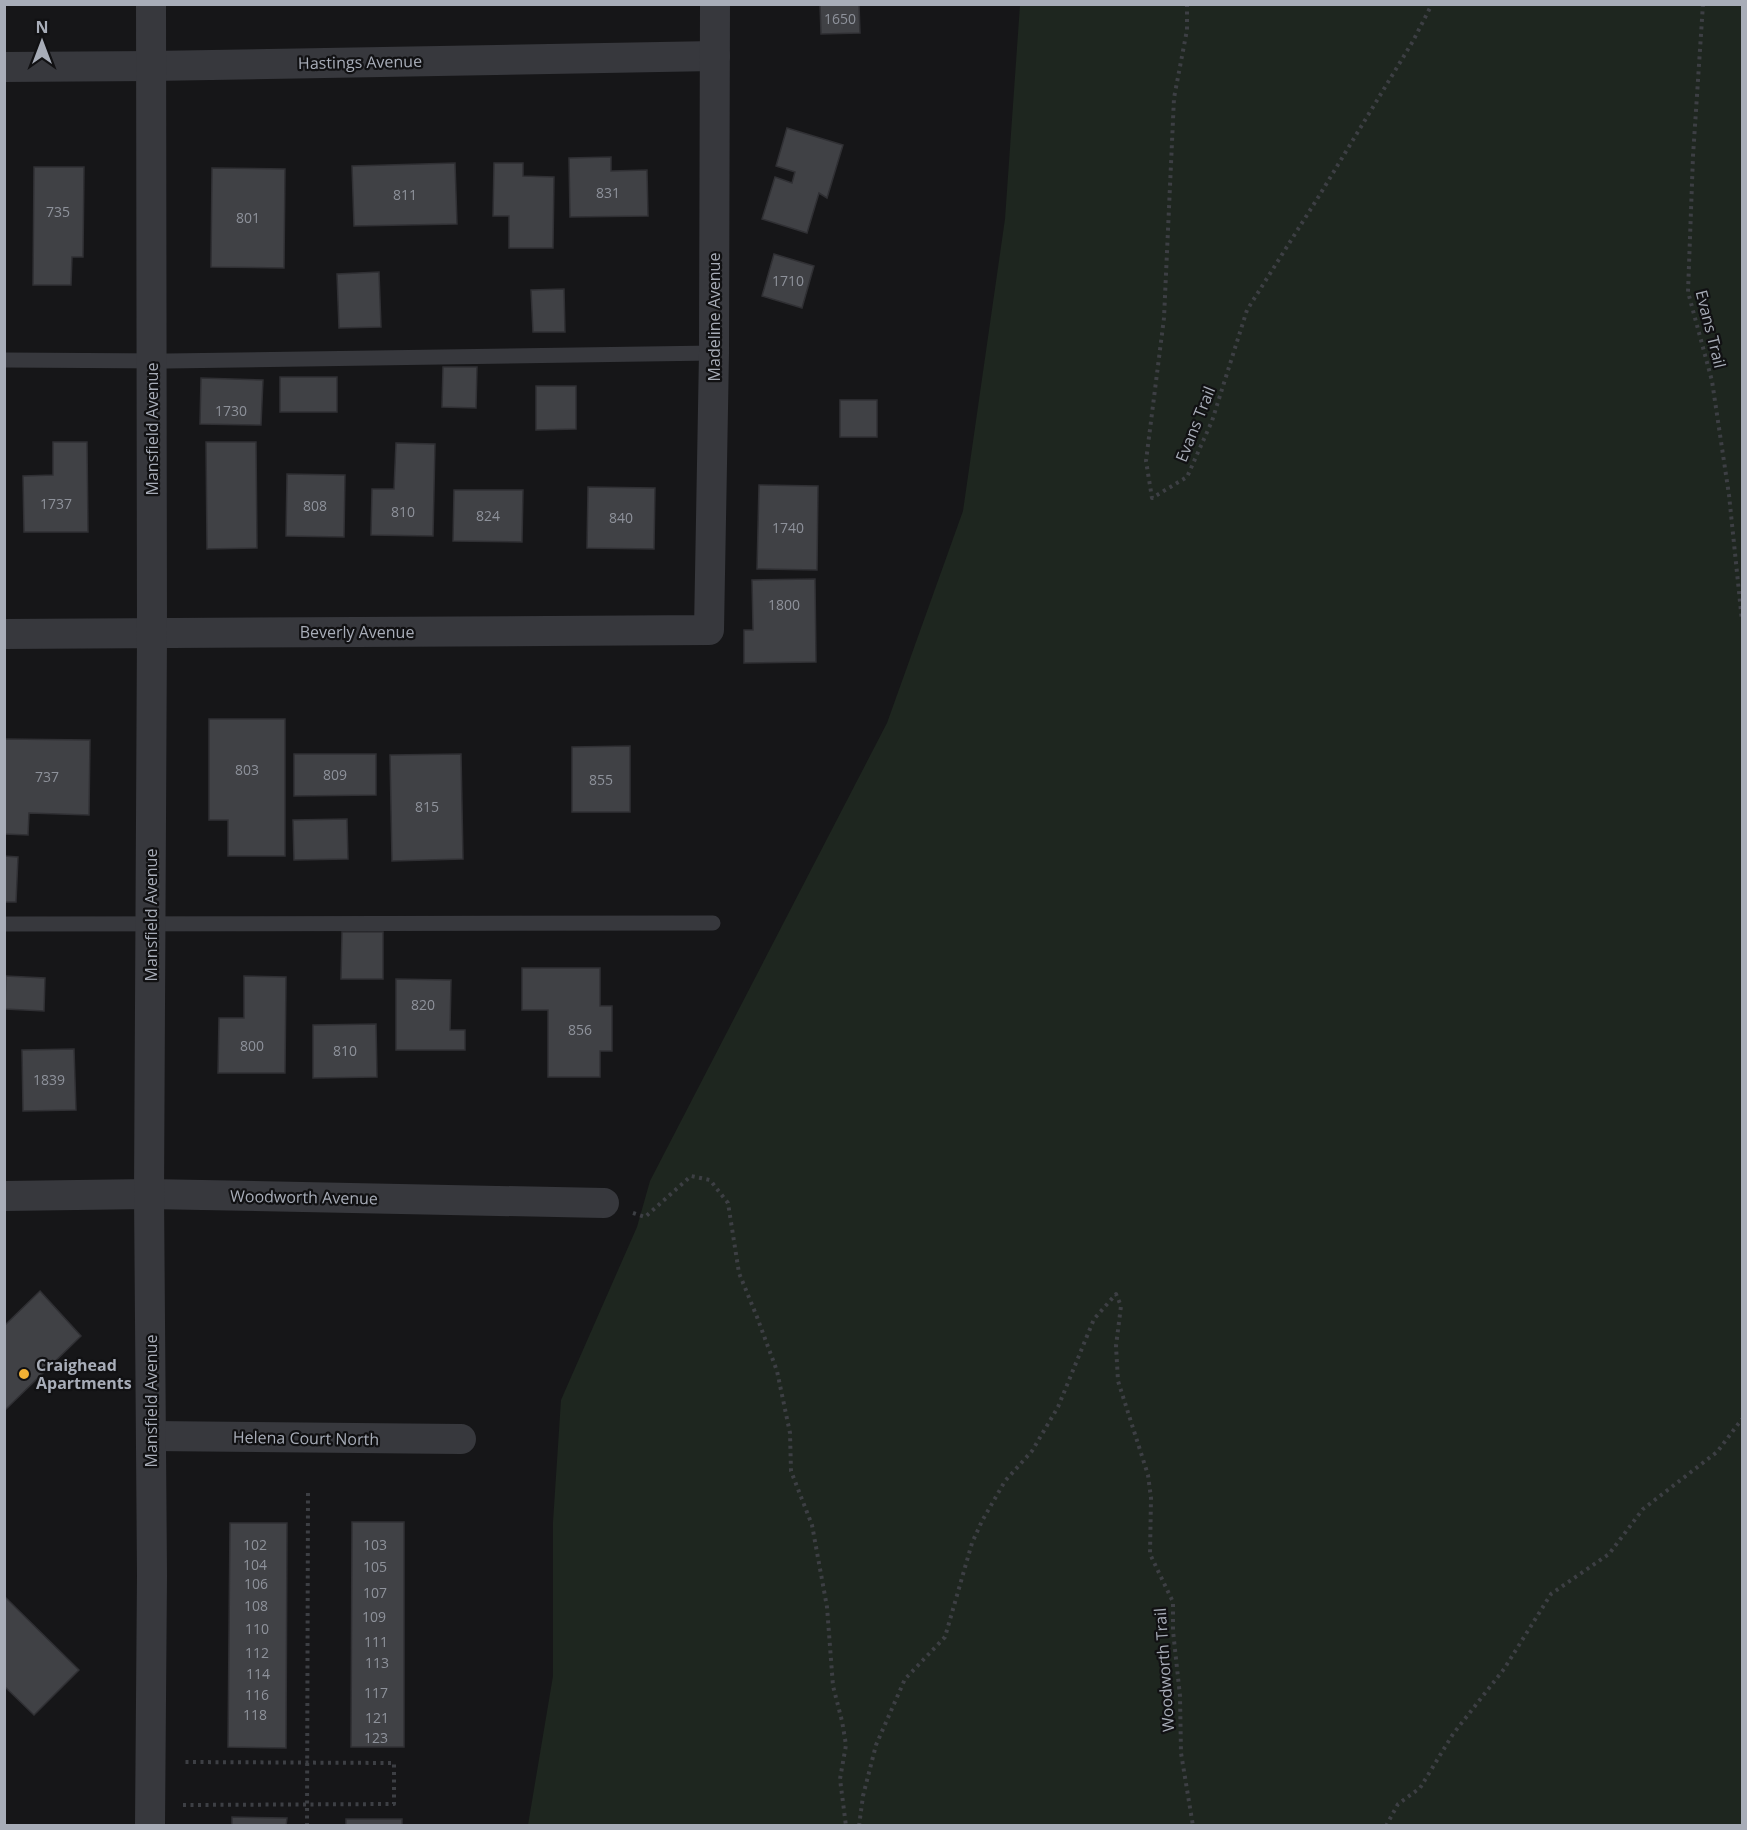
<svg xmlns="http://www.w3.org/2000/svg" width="1747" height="1830" viewBox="0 0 1747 1830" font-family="'Open Sans',sans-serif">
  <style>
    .green { fill: #1e261f }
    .building { fill: #404145; stroke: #303034; stroke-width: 1.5 }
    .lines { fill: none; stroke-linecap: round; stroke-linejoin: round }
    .path { stroke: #3d3f44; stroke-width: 4; stroke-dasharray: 3 4.5; stroke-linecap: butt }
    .lane { stroke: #37383d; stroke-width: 15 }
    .street { stroke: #37383d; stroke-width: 30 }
    .poi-dot { fill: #f2b134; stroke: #111113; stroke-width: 2 }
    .labels { text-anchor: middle; stroke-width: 4.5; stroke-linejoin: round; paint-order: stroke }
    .number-label { font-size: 14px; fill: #8e929b }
    .street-label { font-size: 16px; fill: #a8adb8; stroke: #111113 }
    .poi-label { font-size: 16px; font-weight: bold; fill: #a8adb8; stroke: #111113; text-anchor: start }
  </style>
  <rect width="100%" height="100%" fill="#161618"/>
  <polygon class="green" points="1020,5 1742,5 1742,1825 528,1825 553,1676 553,1522 561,1400 637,1227 650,1181 887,723 963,511 1005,219"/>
  <g class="building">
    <polygon points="820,4 859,4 860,33 821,34"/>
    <polygon points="787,128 843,145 827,198 819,193 807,233 762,219 775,177 792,183 795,172 776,166"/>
    <polygon points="611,157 611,171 647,170 648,216 570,217 569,158"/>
    <polygon points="455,163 457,224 354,226 352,166"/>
    <polygon points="494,163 523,163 523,176 554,177 553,248 509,248 509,216 493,216"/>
    <polygon points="34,167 84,167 83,257 72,257 71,285 33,285"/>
    <polygon points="212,168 285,169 284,268 211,267"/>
    <polygon points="774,254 814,266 802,308 762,296"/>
    <polygon points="379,272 381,327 339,328 337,274"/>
    <polygon points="564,289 565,332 533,332 531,290"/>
    <polygon points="443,367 477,367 476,408 442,407"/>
    <rect x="280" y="377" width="57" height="35"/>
    <polygon points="201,378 263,380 261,425 200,424"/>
    <polygon points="536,386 576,386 576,429 536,430"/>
    <rect x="840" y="400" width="37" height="37"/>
    <polygon points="53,442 87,442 88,532 24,532 23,476 53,475"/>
    <polygon points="206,442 256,442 257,548 207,549"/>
    <polygon points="396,443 435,444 433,536 371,535 372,489 394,489"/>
    <polygon points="287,474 345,475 344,537 286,536"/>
    <polygon points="759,485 818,486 817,570 757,569"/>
    <polygon points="588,487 655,488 654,549 587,548"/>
    <polygon points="454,490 523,490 522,542 453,541"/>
    <polygon points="815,579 816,662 744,663 744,630 753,630 752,580"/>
    <polygon points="209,719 285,719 285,856 228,856 228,820 209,820"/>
    <polygon points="4,739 90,740 89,815 29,813 28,835 4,834"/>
    <polygon points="630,746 630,812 572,812 572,747"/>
    <polygon points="294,754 376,754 376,795 294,796"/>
    <polygon points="461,754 463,859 392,861 390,755"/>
    <polygon points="347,819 348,859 294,860 293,820"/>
    <polygon points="4,856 18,857 16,902 4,902"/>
    <polygon points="342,932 383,932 383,979 341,979"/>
    <polygon points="522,968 600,968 600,1006 612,1006 612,1051 600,1051 600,1077 548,1077 548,1010 522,1010"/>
    <polygon points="6,976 45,978 44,1011 5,1009"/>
    <polygon points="244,976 286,977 285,1073 218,1073 219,1018 244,1018"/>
    <polygon points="396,979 451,980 450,1030 465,1030 465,1050 396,1050"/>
    <polygon points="376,1024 377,1077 313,1078 313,1025"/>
    <polygon points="74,1049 76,1110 23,1111 22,1050"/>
    <polygon points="40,1291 81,1336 4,1411 4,1326"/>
    <polygon points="352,1522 404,1522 404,1747 351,1747"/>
    <polygon points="230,1523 287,1523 286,1748 228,1747"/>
    <polygon points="4,1596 79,1670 34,1715 4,1686"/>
    <polygon points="232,1817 287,1818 286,1826 232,1826"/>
    <rect x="346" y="1819" width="56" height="7"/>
  </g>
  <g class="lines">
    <g class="path">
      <polyline points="1187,4 1187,30 1174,98 1164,318 1146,461 1152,498 1187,477 1212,421 1247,310 1319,196 1413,41 1432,4"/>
      <polyline points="1703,4 1693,156 1688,292 1712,381 1729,495 1742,621"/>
      <polyline points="633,1213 645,1217 691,1176 710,1180 728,1203 739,1273 757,1317 777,1371 790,1433 791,1471 812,1525 827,1607 833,1686 842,1721 846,1745 840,1779 846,1826"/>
      <polyline points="183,1805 394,1804 394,1763 184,1762"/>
      <polyline points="307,1826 308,1491"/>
      <polyline points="859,1826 863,1796 876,1745 905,1679 945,1637 972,1543 982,1521 1005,1481 1032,1451 1058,1407 1094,1319 1116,1294 1121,1306 1116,1346 1118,1381 1148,1475 1151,1498 1150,1554 1173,1602 1173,1631 1180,1696 1181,1753 1193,1826"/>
      <polyline points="1386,1826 1398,1804 1420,1788 1453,1734 1504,1669 1551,1594 1609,1554 1643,1509 1717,1452 1742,1419"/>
    </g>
    <g class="lane">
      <polyline points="4,360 167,361 714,353"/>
      <polyline points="4,924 713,923"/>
    </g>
    <g class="street">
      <polyline points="4,67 152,66 715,56"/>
      <polyline points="4,634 709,630 714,353 715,4"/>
      <polyline points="4,1196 149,1194 604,1203"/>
      <polyline points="151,1436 461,1439"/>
      <polyline points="150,1826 152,1575 149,1194 152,633 151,4"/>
    </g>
  </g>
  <circle class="poi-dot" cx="24" cy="1374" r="6"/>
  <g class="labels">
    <g class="number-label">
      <text x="840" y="24">1650</text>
      <text x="608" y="198">831</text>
      <text x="405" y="200">811</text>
      <text x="58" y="217">735</text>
      <text x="248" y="223">801</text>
      <text x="788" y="286">1710</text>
      <text x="231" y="416">1730</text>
      <text x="56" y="509">1737</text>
      <text x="315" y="511">808</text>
      <text x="403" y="517">810</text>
      <text x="488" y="521">824</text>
      <text x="621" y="523">840</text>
      <text x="788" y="533">1740</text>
      <text x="784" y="610">1800</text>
      <text x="247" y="775">803</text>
      <text x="335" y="780">809</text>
      <text x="47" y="782">737</text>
      <text x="601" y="785">855</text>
      <text x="427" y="812">815</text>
      <text x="423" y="1010">820</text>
      <text x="580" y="1035">856</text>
      <text x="252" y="1051">800</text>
      <text x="345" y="1056">810</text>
      <text x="49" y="1085">1839</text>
      <text x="255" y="1550">102</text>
      <text x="375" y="1550">103</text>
      <text x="255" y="1570">104</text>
      <text x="375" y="1572">105</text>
      <text x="256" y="1589">106</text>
      <text x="375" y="1598">107</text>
      <text x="256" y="1611">108</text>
      <text x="374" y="1622">109</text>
      <text x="257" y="1634">110</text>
      <text x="376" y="1647">111</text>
      <text x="257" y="1658">112</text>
      <text x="377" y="1668">113</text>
      <text x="258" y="1679">114</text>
      <text x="376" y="1698">117</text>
      <text x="257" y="1700">116</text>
      <text x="255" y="1720">118</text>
      <text x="377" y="1723">121</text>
      <text x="376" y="1743">123</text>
    </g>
    <g class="street-label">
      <text transform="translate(360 62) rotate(-1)" y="6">Hastings Avenue</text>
      <text transform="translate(714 317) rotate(-90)" y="6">Madeline Avenue</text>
      <text transform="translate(1711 329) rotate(76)" y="6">Evans Trail</text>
      <text transform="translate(1195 424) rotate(-68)" y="6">Evans Trail</text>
      <text transform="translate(152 429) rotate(-90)" y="6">Mansfield Avenue</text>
      <text x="357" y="638">Beverly Avenue</text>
      <text transform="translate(151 915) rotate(-90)" y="6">Mansfield Avenue</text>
      <text transform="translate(304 1197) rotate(1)" y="6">Woodworth Avenue</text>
      <text transform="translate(151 1401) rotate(-90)" y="6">Mansfield Avenue</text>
      <text transform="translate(306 1438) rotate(1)" y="6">Helena Court North</text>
      <text transform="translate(1164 1670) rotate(-94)" y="6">Woodworth Trail</text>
    </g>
    <g class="poi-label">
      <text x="36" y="1371">Craighead<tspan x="36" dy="18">Apartments</tspan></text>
    </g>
  </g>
  <rect width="1747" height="1830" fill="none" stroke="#a8adb8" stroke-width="12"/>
  <g transform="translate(42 42)" stroke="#111113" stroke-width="4.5" paint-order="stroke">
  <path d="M0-4.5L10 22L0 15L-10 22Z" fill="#a8adb8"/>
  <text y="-9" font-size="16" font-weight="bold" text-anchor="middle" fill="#a8adb8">N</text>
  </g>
</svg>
